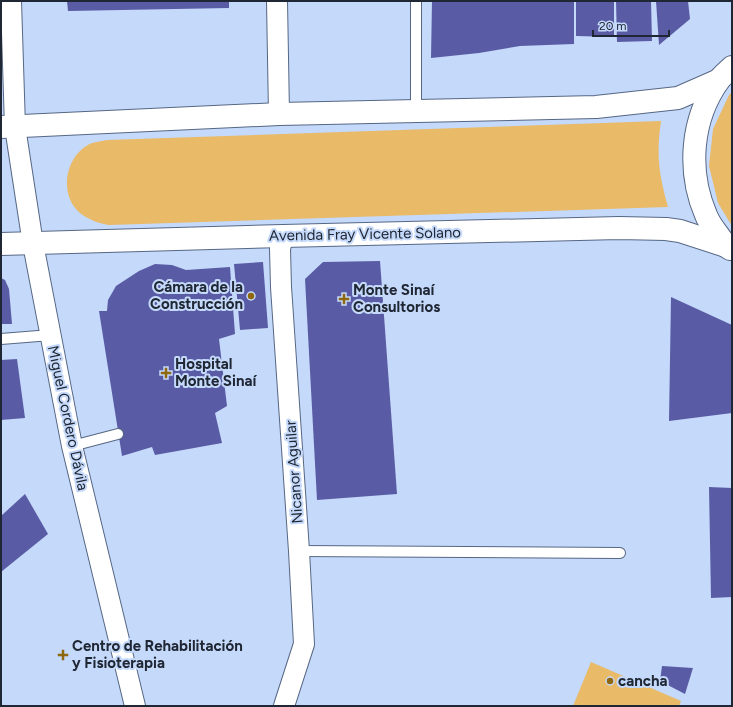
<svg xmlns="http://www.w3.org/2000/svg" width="733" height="707" viewBox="0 0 733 707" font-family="Figtree,sans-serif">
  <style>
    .green { fill: #e9ba67 }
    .building { fill: #5a5ba5 }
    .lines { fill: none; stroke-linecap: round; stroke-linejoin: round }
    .lane-casing { stroke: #566784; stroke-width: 12 }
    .street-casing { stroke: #566784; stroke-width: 22 }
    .secondary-casing { stroke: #566784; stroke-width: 24 }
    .lane { stroke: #fff; stroke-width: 10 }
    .street { stroke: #fff; stroke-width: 20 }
    .secondary { stroke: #fff; stroke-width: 22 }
    .poi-dot { fill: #8f670c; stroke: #c5d9fa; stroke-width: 1.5 }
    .labels { text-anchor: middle; stroke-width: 4; stroke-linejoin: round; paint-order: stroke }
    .street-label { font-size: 15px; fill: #202734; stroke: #c5d9fa }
    .poi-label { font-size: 15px; font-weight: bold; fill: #202734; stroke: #c5d9fa; text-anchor: start }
  </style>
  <rect width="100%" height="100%" fill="#c5d9fa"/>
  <g class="green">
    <polygon points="732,92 732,226 718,203 709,166 713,129 729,95"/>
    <path d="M 661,121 C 656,156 659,174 668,207 L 109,225 C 98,223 89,220 80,213 C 58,195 65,154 92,143 C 96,142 102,141 107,140 Z"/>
    <polygon points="591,662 681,701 679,706 573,706"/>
  </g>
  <g class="building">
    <polygon points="67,1 229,1 229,8 68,11"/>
    <polygon points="432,1 574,1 574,44 520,46 479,53 431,58"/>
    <polygon points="576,1 614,1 614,37 576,36"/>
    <polygon points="616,1 651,1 652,41 617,42"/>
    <polygon points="656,1 688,1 690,19 659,45"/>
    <polygon points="380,261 397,494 317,500 305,279 323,262"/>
    <polygon points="263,262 268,328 240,330 234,264"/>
    <polygon points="155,264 172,265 186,270 230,267 235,334 219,339 227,406 215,413 222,443 155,455 152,447 122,456 99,311 107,311 108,300 116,286 139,271"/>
    <polygon points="1,278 5,280 9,289 12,324 1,324"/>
    <polygon points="671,297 732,325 732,413 669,421"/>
    <polygon points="17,359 25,418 1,420 1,360"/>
    <polygon points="709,487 732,488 732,597 711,598"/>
    <polygon points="25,494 48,534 1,572 1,516"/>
    <polygon points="662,666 693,668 685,694 660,681"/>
  </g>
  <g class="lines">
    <defs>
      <g id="lane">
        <polyline points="416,1 416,111"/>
        <polyline points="1,339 51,335"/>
        <polyline points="72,446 118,434"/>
        <polyline points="299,551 620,553"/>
      </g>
      <g id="street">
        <polyline points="11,1 15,127 33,244 72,446 135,706"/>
        <polyline points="277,1 279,114"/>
        <polyline points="283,236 280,249 281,287 299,551 304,644 284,706"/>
      </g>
      <g id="secondary">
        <polyline points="1,127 279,114 596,107 678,98 719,80"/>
        <polyline points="1,244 283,236 619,228 666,229 680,231 726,246"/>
        <path d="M 730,249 L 726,246 C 720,236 710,226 706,215 C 687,171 691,119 719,80 C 723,75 728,71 732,67"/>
      </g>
    </defs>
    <use href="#lane" class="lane-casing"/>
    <use href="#street" class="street-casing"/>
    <use href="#secondary" class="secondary-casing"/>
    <use href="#lane" class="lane"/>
    <use href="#street" class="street"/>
    <use href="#secondary" class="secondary"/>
  </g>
  <g class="poi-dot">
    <circle cx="251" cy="296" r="4"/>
    <path d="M342 293h4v4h4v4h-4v4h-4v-4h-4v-4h4z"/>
    <path d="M164 367h4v4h4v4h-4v4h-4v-4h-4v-4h4z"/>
    <path d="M61 649h4v4h4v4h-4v4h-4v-4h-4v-4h4z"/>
    <circle cx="610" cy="681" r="4"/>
  </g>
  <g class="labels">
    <g class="street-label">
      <text transform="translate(365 234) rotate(-1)" y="5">Avenida Fray Vicente Solano</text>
      <text transform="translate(68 418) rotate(78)" y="5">Miguel Cordero Dávila</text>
      <text transform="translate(294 472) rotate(-94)" y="5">Nicanor Aguilar</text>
    </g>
    <g class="poi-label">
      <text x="243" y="292" text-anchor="end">Cámara de la<tspan x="243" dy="17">Construcción</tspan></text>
      <text x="353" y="295">Monte Sinaí<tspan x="353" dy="17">Consultorios</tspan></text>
      <text x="175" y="369">Hospital<tspan x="175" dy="17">Monte Sinaí</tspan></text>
      <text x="72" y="651">Centro de Rehabilitación<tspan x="72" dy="17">y Fisioterapia</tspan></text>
      <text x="618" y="686">cancha</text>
    </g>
  </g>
  <rect width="733" height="707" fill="none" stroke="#202734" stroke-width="4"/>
  <path d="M593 30v6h76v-6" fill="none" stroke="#202734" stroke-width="2"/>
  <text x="599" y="30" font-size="12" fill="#202734" stroke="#c5d9fa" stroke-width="3" paint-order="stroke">20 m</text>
</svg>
